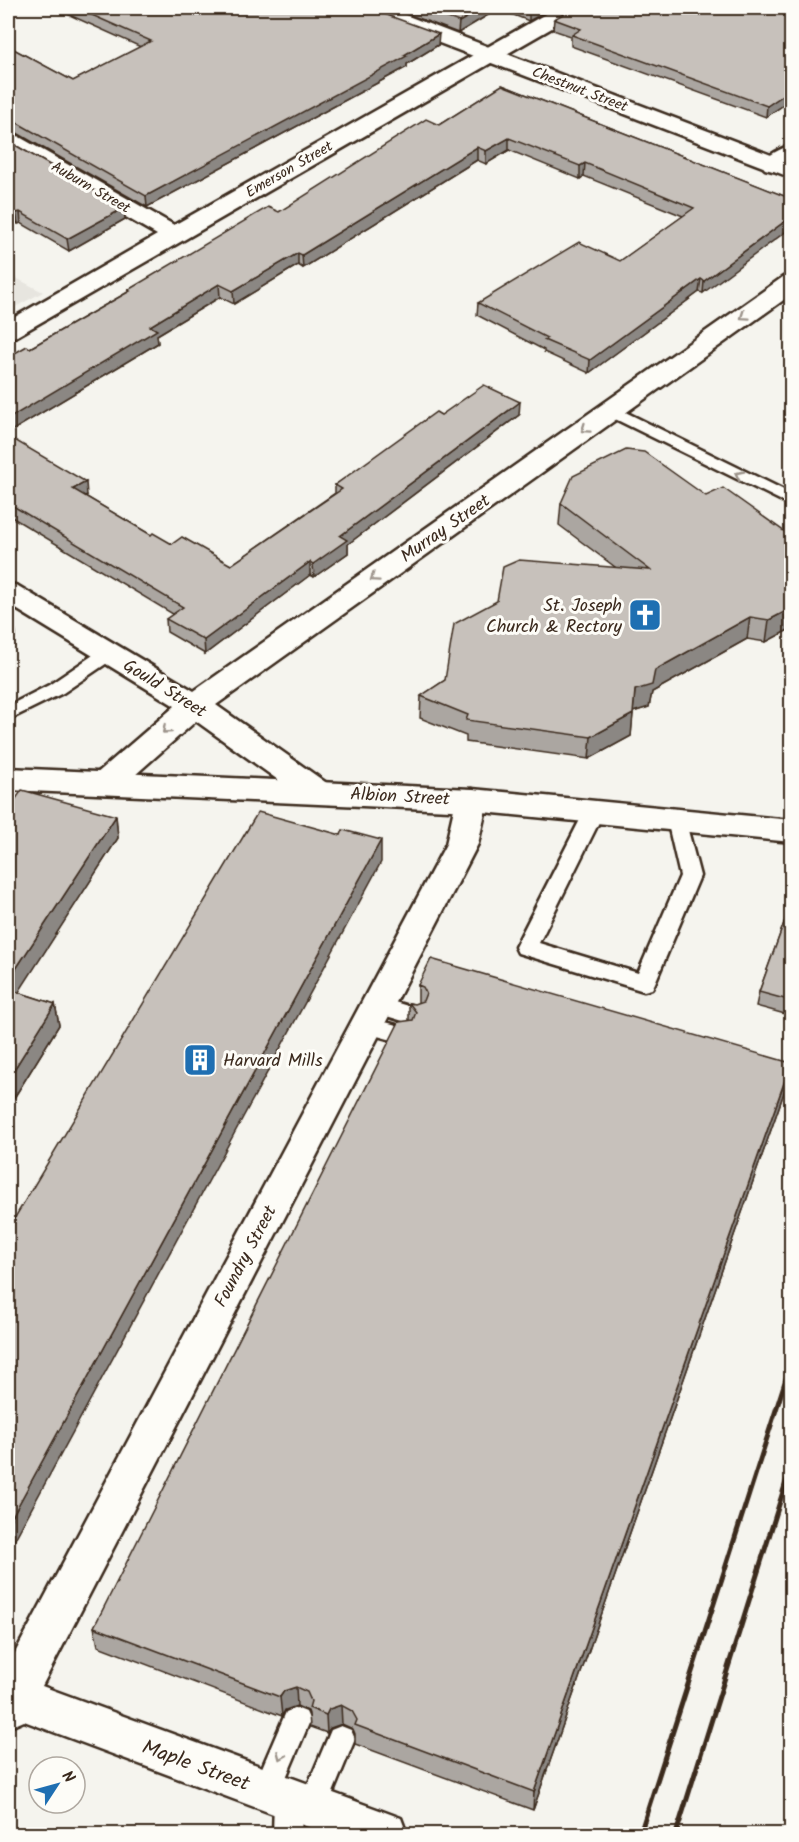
<svg xmlns="http://www.w3.org/2000/svg" width="799" height="1842" viewBox="0 0 799 1842" font-family="Kalam,sans-serif">
  <style>
    .built { fill: #e7e5df }
    .lines { fill: none; stroke-linecap: round; stroke-linejoin: round }
    .lane-casing { stroke: #3b2a1e; stroke-width: 5 }
    .street-casing { stroke: #3b2a1e; stroke-width: 5 }
    .secondary-casing { stroke: #3b2a1e; stroke-width: 5 }
    .primary-casing { stroke: #3b2a1e; stroke-width: 5 }
    .lane { fill: #fdfcf7; fill-rule: evenodd }
    .street { fill: #fdfcf7; fill-rule: evenodd }
    .secondary { fill: #fdfcf7; fill-rule: evenodd }
    .primary { fill: #fdfcf7; fill-rule: evenodd }
    .rail { stroke: #3b2a1e; stroke-width: 5 }
    .wall { fill: #aba6a1; stroke: #3b2a1e; stroke-width: 1.5 }
    .shaded-wall { fill: #8b8783; stroke: #3b2a1e; stroke-width: 1.5 }
    .building { fill: #c7c1bb; stroke: #3b2a1e; stroke-width: 1.5 }
    .oneway { stroke: #9c938a }
    .labels { text-anchor: middle; stroke-width: 6; stroke-linejoin: round; paint-order: stroke }
    .far-street-label { font-size: 15px; fill: #3b2a1e; stroke: #fdfcf7 }
    .street-label { font-size: 18px; fill: #3b2a1e; stroke: #fdfcf7 }
    .poi-label { font-size: 18px; fill: #3b2a1e; stroke: #fdfcf7; text-anchor: end }
    .near-street-label { font-size: 21px; fill: #3b2a1e; stroke: #fdfcf7 }
  </style>
  <rect width="100%" height="100%" fill="#f5f4ee"/>
  <filter id="ink" filterUnits="userSpaceOnUse"><feTurbulence type="fractalNoise" baseFrequency=".0167" numOctaves="2"/><feDisplacementMap in="SourceGraphic" scale="12" xChannelSelector="R" yChannelSelector="G"/><feConvolveMatrix kernelMatrix="1 2 1 2 8 2 1 2 1" color-interpolation-filters="sRGB"/></filter>
  <g filter="url(#ink)">
    <polygon class="built" points="8,274 43,292 8,311"/>
    <g class="lines">
      <defs>
        <g id="lane">
          <polygon points="611,405 792,494 792,506 605,414 603,410 605,406"/>
          <polygon points="109,647 116,649 118,653 116,657 63,693 8,720 8,706 49,685 102,649"/>
          <polygon points="594,805 601,807 604,812 539,943 638,973 680,876 667,820 670,815 677,813 684,815 700,876 655,983 652,989 644,991 518,953 515,947 584,812 587,807"/>
          <polygon points="378,997 421,1010 424,1016 421,1022 413,1024 370,1011 367,1005 370,999"/>
          <polygon points="367,1017 411,1029 414,1035 411,1041 403,1043 359,1031 356,1025 359,1019"/>
          <polygon points="296,1708 306,1712 310,1721 282,1787 288,1784 298,1788 302,1799 331,1730 341,1726 351,1730 355,1739 323,1817 313,1821 303,1817 302,1814 301,1834 273,1834 274,1802 266,1805 256,1801 252,1791 286,1712"/>
        </g>
        <g id="street">
          <polygon points="556,8 581,8 578,13 17,336 8,338 8,321 157,235 8,149 8,133 16,135 174,225"/>
          <path d="M 792,145 L 792,162 L 773,171 L 765,169 L 761,164 C 768,155 781,148 792,145 Z"/>
          <polygon points="792,275 792,294 216,705 328,784 333,792 328,800 317,803 306,800 196,721 117,791 106,794 95,791 90,783 95,775 175,706 8,604 8,583 18,586 194,691 783,277"/>
          <polygon points="472,789 483,792 488,800 478,844 42,1686 385,1812 401,1818 407,1834 327,1834 24,1721 8,1728 8,1666 446,844 456,800 461,792"/>
        </g>
        <polygon id="secondary" points="358,8 387,8 792,163 792,178 361,13"/>
        <polygon id="primary" points="8,768 472,789 792,820 792,842 472,811 8,790"/>
      </defs>
      <use href="#lane" class="lane-casing"/>
      <use href="#street" class="street-casing"/>
      <use href="#secondary" class="secondary-casing"/>
      <use href="#primary" class="primary-casing"/>
      <use href="#lane" class="lane"/>
      <use href="#street" class="street"/>
      <use href="#secondary" class="secondary"/>
      <use href="#primary" class="primary"/>
      <g class="rail">
        <polyline points="640,1834 792,1360"/>
        <polyline points="676,1834 792,1463"/>
      </g>
    </g>
    <g class="wall">
      <polygon points="54,8 368,8 438,45 407,64 407,67 147,207 17,133 8,131 8,46 73,81 141,47"/>
      <polygon points="392,8 552,8 529,21 498,9 458,33"/>
      <polygon points="792,8 792,99 766,117 571,46 571,36 553,30 554,19"/>
      <polygon points="502,85 792,199 703,293 699,292 589,373 544,352 544,350 477,315 478,303 620,261 683,216 584,176 580,179 509,150 486,164 477,160 303,268 298,265 234,304 220,297 157,335 158,343 8,433 8,357 30,348 128,292 128,290 279,212 439,125"/>
      <polygon points="8,141 124,208 125,219 69,251 21,223 18,224 8,218"/>
      <polygon points="441,415 519,415 348,544 348,553 314,577 310,575 205,654 167,632 166,619 173,614 8,515 8,436 87,495 85,496 151,535 172,544 231,565 335,493 335,485"/>
      <polygon points="706,496 792,537 792,628 766,642 747,639 652,692 649,707 633,712 631,736 589,759 466,742 466,736 420,718 421,696 615,567 559,525 561,503"/>
      <polygon points="8,810 116,816 118,838 18,992 55,1004 59,1025 14,1098 8,1096"/>
      <polygon points="792,901 792,1016 756,1006 759,992"/>
      <polygon points="418,985 787,1084 533,1810 355,1744 355,1734 353,1729 342,1724 330,1728 327,1733 310,1727 309,1714 308,1711 297,1706 285,1710 282,1716 98,1646 94,1627 409,1021 409,1003 414,1004 418,1003"/>
    </g>
    <g class="shaded-wall">
      <polygon points="483,8 498,8 498,9 458,33 459,22"/>
      <polygon points="534,8 552,8 529,21 529,10"/>
      <polygon points="439,34 438,45 407,64 407,67 147,207 146,196 404,55"/>
      <polygon points="792,89 792,99 766,117 767,106"/>
      <polygon points="509,138 509,150 486,164 486,151"/>
      <polygon points="477,147 477,160 303,268 302,255"/>
      <polygon points="585,163 584,176 580,179 580,166"/>
      <polygon points="124,208 125,219 69,251 67,239"/>
      <polygon points="20,212 21,223 18,224 16,213"/>
      <polygon points="792,216 792,227 703,293 704,281"/>
      <polygon points="298,253 298,265 234,304 233,291"/>
      <polygon points="701,279 699,292 589,373 590,360"/>
      <polygon points="219,284 220,297 157,335 158,343 8,433 8,419 150,326"/>
      <polygon points="520,402 519,415 348,544 348,553 314,577 313,564 340,536"/>
      <polygon points="86,482 87,495 74,503 73,489"/>
      <polygon points="310,562 310,575 205,654 204,640"/>
      <polygon points="792,608 792,628 766,642 769,620"/>
      <polygon points="750,617 747,639 652,692 649,707 633,712 635,690 655,670"/>
      <polygon points="14,618 16,635 8,641 8,622"/>
      <polygon points="633,714 631,736 589,759 591,737"/>
      <polygon points="116,816 118,838 8,1009 8,981"/>
      <polygon points="381,840 381,862 8,1552 8,1524"/>
      <polygon points="55,1004 59,1025 14,1098 10,1076"/>
      <polygon points="791,1063 787,1084 533,1810 534,1792"/>
      <polygon points="296,1687 297,1706 285,1710 282,1716 280,1697 284,1691"/>
      <polygon points="341,1705 342,1724 330,1728 327,1733 326,1715 329,1709"/>
    </g>
    <g class="building">
      <polygon points="76,8 368,8 439,34 404,55 407,56 146,196 16,122 8,121 8,46 73,81 151,41"/>
      <polygon points="420,8 483,8 459,22"/>
      <polygon points="522,8 534,8 529,10"/>
      <polygon points="574,8 792,8 792,89 767,106 572,35 581,29 554,19"/>
      <polygon points="502,85 792,199 792,216 704,281 701,279 590,360 544,340 547,338 478,303 579,242 620,261 694,208 585,163 580,166 509,138 486,151 477,147 302,255 298,253 233,291 219,284 150,326 157,330 8,419 8,357 27,346 30,348 130,291 128,290 268,207 279,212 426,119 439,125"/>
      <polygon points="8,141 124,208 67,239 20,212 16,213 8,208"/>
      <polygon points="484,385 520,402 340,536 347,540 313,564 310,562 204,640 166,619 183,607 8,503 8,436 86,482 73,489 151,535 153,533 172,544 182,537 231,565 342,489 335,485 436,412 441,415"/>
      <polygon points="626,450 644,452 706,496 723,488 792,537 792,608 769,620 750,617 655,670 652,685 635,690 633,714 591,737 466,720 468,715 421,696 445,680 454,624 497,601 503,567 519,560 650,570 561,503 573,476"/>
      <polygon points="8,614 14,618 8,622"/>
      <polygon points="22,790 116,816 8,981 8,810"/>
      <polygon points="258,812 341,835 343,830 381,840 8,1524 8,1229"/>
      <polygon points="792,901 792,1001 759,992"/>
      <polygon points="431,959 791,1063 534,1792 355,1725 357,1720 352,1711 341,1705 329,1709 326,1715 309,1708 311,1701 307,1692 296,1687 284,1691 280,1697 94,1627 399,1022 413,1020 416,1012 409,1003 414,1004 423,1001 426,993 423,987 418,985"/>
      <polygon points="8,989 55,1004 10,1076 8,1076"/>
    </g>
    <defs><path id="oneway-chevron" d="M-2-3.5L2.5 0L-2 3.5" fill="none" stroke-width="1.6" stroke-linecap="round" stroke-linejoin="round" transform="scale(1.5)"/></defs>
    <g class="oneway">
      <use href="#oneway-chevron" transform="translate(744 316) rotate(145)"/>
      <use href="#oneway-chevron" transform="translate(585 429) rotate(145)"/>
      <use href="#oneway-chevron" transform="translate(739 475) rotate(-153)"/>
      <use href="#oneway-chevron" transform="translate(374 578) rotate(145)"/>
      <use href="#oneway-chevron" transform="translate(166 730) rotate(139)"/>
      <use href="#oneway-chevron" transform="translate(281 1756) rotate(113)"/>
    </g>
  </g>
  <defs>
    <symbol id="church-square" viewBox="-11 -11 22 22"><rect x="-9" y="-9" width="18" height="18" rx="4" fill="#1f6fb2" stroke="#fdfcf7"/><path d="M-1.2-6h2.4v3.5h3.3v2.4h-3.3V6h-2.4V-.1h-3.3v-2.4h3.3Z" fill="#fff"/></symbol>
    <symbol id="building-square" viewBox="-11 -11 22 22"><rect x="-9" y="-9" width="18" height="18" rx="4" fill="#1f6fb2" stroke="#fdfcf7"/><path d="M-4-6H4V6H1V3H-1V6H-4ZM-2.5-4.3h1.7v1.8h-1.7ZM.8-4.3h1.7v1.8H.8ZM-2.5-1h1.7V.8h-1.7ZM.8-1h1.7V.8H.8Z" fill="#fff"/></symbol>
  </defs>
  <g fill-rule="evenodd">
    <use href="#church-square" x="626" y="596" width="38" height="38"/>
    <use href="#building-square" x="181" y="1041" width="38" height="38"/>
  </g>
  <g class="labels">
    <g class="far-street-label">
      <text transform="translate(580 89) rotate(21)" y="5">Chestnut Street</text>
      <text transform="translate(289 169) rotate(-30)" y="5">Emerson Street</text>
      <text transform="translate(91 187) rotate(30)" y="5">Auburn Street</text>
    </g>
    <g class="street-label">
      <text transform="translate(445 528) rotate(-35)" y="6">Murray Street</text>
      <text transform="translate(165 688) rotate(32)" y="6">Gould Street</text>
      <text transform="translate(400 796) rotate(3)" y="6">Albion Street</text>
      <text transform="translate(245 1256) rotate(-62)" y="6">Foundry Street</text>
    </g>
    <g class="poi-label">
      <text x="622" y="611">St. Joseph<tspan x="622" dy="21">Church &amp; Rectory</tspan></text>
      <text x="223" y="1066" text-anchor="start">Harvard Mills</text>
    </g>
    <g class="near-street-label">
      <text transform="translate(196 1765) rotate(20)" y="7">Maple Street</text>
    </g>
  </g>
  <rect width="799" height="1842" fill="none" stroke="#fdfcf7" stroke-width="30"/>
  <rect x="15" y="15" width="769" height="1812" fill="none" stroke="#3b2a1e" stroke-width="2" filter="url(#ink)"/>
  <g transform="translate(57 1785) rotate(54)"><circle r="28" fill="#fdfcf7" stroke="#afa8a0" stroke-width="1.5"/>
  <path d="M0-4.5L10 22L0 15L-10 22Z" fill="#1f6fb2"/>
  <text y="-9" font-size="16" font-weight="bold" text-anchor="middle" fill="#3b2a1e">N</text>
  </g>
</svg>
